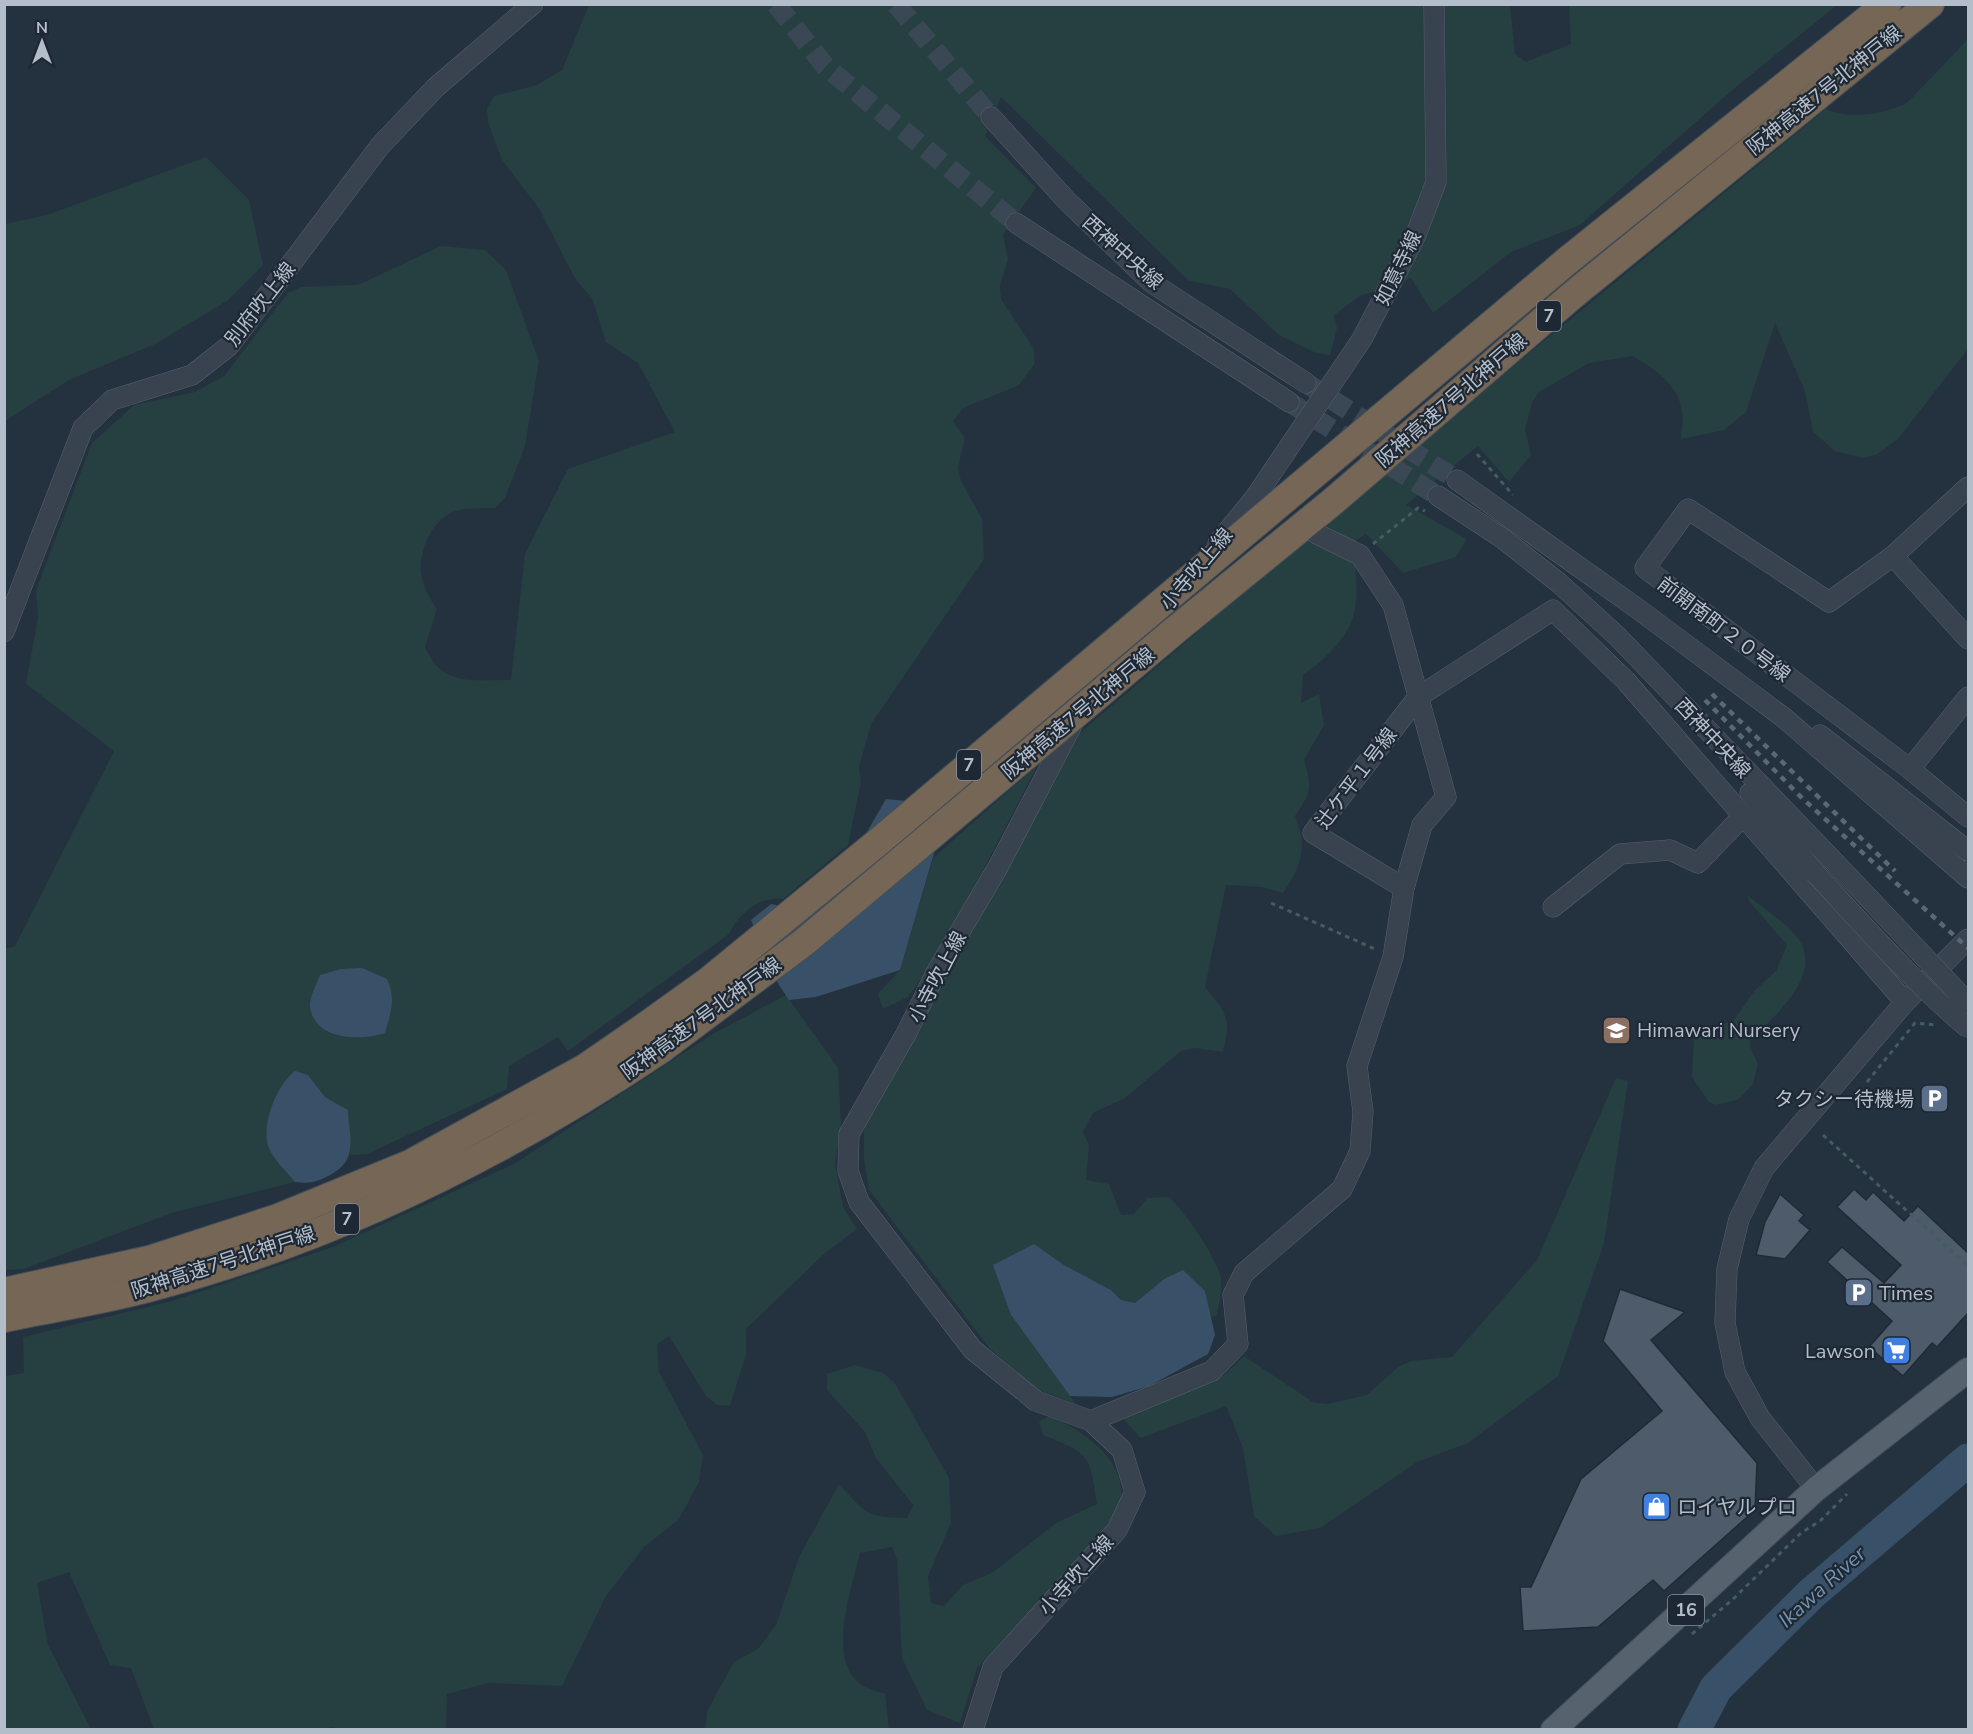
<svg xmlns="http://www.w3.org/2000/svg" width="1973" height="1734" viewBox="0 0 1973 1734" font-family="'Nunito Sans','Noto Sans JP',sans-serif">
  <style>
    .green { fill: #263f40 }
    .water { fill: #395168 }
    .lines { fill: none; stroke-linecap: round; stroke-linejoin: round }
    .river { stroke: #395168; stroke-width: 33 }
    .building { fill: #4d5b6a; stroke: #1f2a36; stroke-width: 1.5 }
    .minor-tunnel { stroke: #3a4754; stroke-width: 20; stroke-dasharray: 20 10; stroke-linecap: butt }
    .minor-casing { stroke: #56616d; stroke-width: 21 }
    .major-casing { stroke: #444f5b; stroke-width: 26 }
    .highway-casing { stroke: #434e5a; stroke-width: 30 }
    .path { stroke: #445c5d; stroke-width: 3; stroke-dasharray: 4.5 4.5; stroke-linecap: butt }
    .minor { stroke: #38434f; stroke-width: 20 }
    .major { stroke: #56636f; stroke-width: 24 }
    .highway { stroke: #756655; stroke-width: 28 }
    .rail { stroke: #5a6876; stroke-width: 4.5; stroke-dasharray: 6 6; stroke-linecap: butt }
    .minor-bridge-casing { stroke: #56616d; stroke-width: 21; stroke-linecap: butt }
    .highway-bridge-casing { stroke: #434e5a; stroke-width: 30; stroke-linecap: butt }
    .minor-bridge { stroke: #38434f; stroke-width: 20 }
    .highway-bridge { stroke: #756655; stroke-width: 28 }
    .labels { text-anchor: middle; stroke-width: 4.5; stroke-linejoin: round; paint-order: stroke }
    .shield { fill: #1d2834; stroke: #87919d; stroke-width: 1.5 }
    .shield-label { font-size: 18px; font-weight: bold; fill: #b4beca }
    .street-label { font-size: 20px; fill: #b4beca; stroke: #1d2834 }
    .poi-label { font-size: 20px; fill: #b4beca; stroke: #1d2834; text-anchor: start }
    .water-label { font-size: 21px; font-style: italic; fill: #7492ad; stroke: #1d2834 }
  </style>
  <rect width="100%" height="100%" fill="#24323f"/>
  <g class="green">
    <path d="M 589,5 L 1510,5 L 1515,54 L 1526,62 L 1571,44 L 1569,5 L 1837,5 L 1731,91 L 1580,225 L 1511,252 L 1433,313 L 1411,278 L 1360,296 L 1334,315 L 1337,328 L 1330,355 L 1316,353 L 1279,335 L 1230,289 L 1189,281 L 1001,97 L 985,136 L 1036,188 L 1003,235 L 1008,259 L 1000,286 L 1001,299 L 1034,349 L 1035,363 L 1019,385 L 963,408 L 953,421 L 965,438 L 958,467 L 961,481 L 982,519 L 984,559 L 871,724 L 859,767 L 861,782 L 848,845 L 783,899 C 760,896 738,914 729,934 L 568,1051 L 558,1037 L 509,1066 L 507,1089 L 367,1154 L 350,1155 L 348,1110 L 325,1097 L 308,1075 L 269,1148 L 295,1182 L 171,1213 L 24,1269 L 5,1270 L 5,949 L 15,946 L 114,751 L 26,684 L 38,617 L 36,590 L 92,443 L 134,405 L 195,392 L 224,376 L 288,293 L 301,287 L 358,285 L 441,246 L 485,250 L 506,270 L 539,361 L 525,446 L 505,498 L 495,508 C 482,509 464,507 453,512 C 433,519 419,550 421,571 C 422,585 429,598 437,609 L 425,647 C 443,688 473,679 511,680 L 525,554 L 568,469 L 675,432 L 638,363 L 606,342 L 592,298 L 576,280 L 538,207 L 502,160 L 488,122 L 487,108 L 494,96 L 537,85 L 562,70 Z"/>
    <path d="M 1968,39 L 1968,349 L 1898,439 L 1876,455 L 1863,458 L 1835,451 L 1813,432 L 1805,391 L 1775,323 L 1746,412 L 1724,430 L 1681,439 C 1681,430 1684,419 1682,411 C 1678,384 1654,369 1633,356 L 1589,363 L 1539,392 L 1532,403 L 1525,429 L 1531,455 L 1509,482 L 1478,446 L 1406,505 L 1467,539 L 1456,557 L 1403,573 L 1366,534 L 1352,543 C 1356,561 1360,606 1351,623 C 1341,644 1323,661 1303,675 L 1301,703 L 1319,694 L 1324,725 L 1304,760 C 1312,789 1312,791 1295,816 C 1308,846 1302,866 1283,893 L 1262,887 L 1226,885 L 1205,987 C 1226,1013 1232,1017 1223,1052 L 1195,1048 L 1181,1051 L 1125,1098 L 1093,1113 L 1083,1132 L 1089,1145 L 1086,1180 L 1109,1184 L 1121,1215 L 1134,1214 L 1148,1198 L 1169,1197 C 1184,1210 1214,1255 1220,1274 C 1223,1287 1220,1304 1216,1316 L 1210,1317 L 1205,1291 L 1164,1279 L 1135,1303 L 1121,1300 L 1111,1290 L 1064,1265 L 1033,1244 L 1011,1315 L 1076,1404 L 1035,1389 L 990,1349 L 869,1190 L 864,1159 L 864,1128 L 1074,738 L 1369,485 L 1826,109 C 1850,120 1884,114 1907,103 Z"/>
    <polygon points="206,157 249,200 263,265 227,301 155,344 69,380 5,421 5,224 47,215"/>
    <polygon points="1037,766 942,950 908,997 883,1009 878,994 900,970 933,858"/>
    <path d="M 1747,895 C 1763,908 1784,921 1797,937 C 1826,973 1774,1017 1750,1040 L 1750,1046 L 1758,1064 L 1753,1084 L 1737,1100 L 1715,1105 L 1709,1102 L 1692,1077 L 1694,1034 L 1734,1020 L 1754,991 L 1776,971 L 1787,945 L 1749,901 Z"/>
    <polygon points="786,995 838,1068 841,1123 835,1164 843,1207 857,1229 825,1253 746,1329 746,1354 730,1406 717,1405 706,1396 669,1336 657,1344 659,1372 703,1455 699,1482 679,1519 644,1547 606,1596 562,1686 488,1683 447,1694 446,1729 337,1730 333,1727 320,1730 154,1729 131,1668 110,1665 69,1572 37,1583 48,1645 91,1729 5,1730 4,1376 24,1373 23,1337 172,1301 333,1247 514,1164 713,1034"/>
    <polygon points="1616,1078 1628,1081 1604,1243 1558,1376 1468,1443 1417,1462 1320,1528 1276,1536 1254,1516 1243,1448 1226,1406 1141,1438 1124,1420 1132,1410 1224,1375 1244,1356 1313,1402 1327,1404 1367,1395 1398,1367 1411,1361 1452,1357 1537,1260"/>
    <path d="M 855,1365 L 883,1373 L 894,1382 L 949,1478 L 951,1523 L 928,1576 L 931,1603 L 944,1606 L 963,1585 L 992,1573 L 1056,1523 L 1097,1504 C 1089,1453 1091,1455 1043,1435 L 1039,1421 L 1051,1415 C 1084,1434 1123,1455 1122,1499 C 1122,1507 1117,1518 1114,1526 L 977,1668 L 960,1723 L 927,1710 L 902,1658 L 897,1560 L 892,1547 L 860,1553 C 852,1586 827,1657 859,1683 C 865,1688 877,1691 885,1694 L 889,1729 L 705,1730 L 707,1711 L 734,1662 L 758,1649 L 776,1625 L 799,1557 L 839,1484 C 866,1513 866,1518 907,1518 L 913,1505 L 876,1458 L 865,1432 L 827,1390 L 827,1374 Z"/>
  </g>
  <g class="water">
    <polygon points="886,799 948,805 900,970 816,997 789,1000 779,985 751,920 771,904 795,909 852,858"/>
    <path d="M 362,968 L 387,979 C 396,998 391,1013 385,1033 C 361,1041 315,1041 310,1007 C 309,997 317,984 320,975 L 341,969 Z"/>
    <path d="M 295,1071 L 308,1075 L 325,1097 L 348,1110 C 349,1138 359,1160 330,1175 C 317,1182 310,1184 295,1182 C 287,1172 273,1159 269,1148 C 260,1126 277,1084 295,1071 Z"/>
    <polygon points="1034,1244 1064,1265 1111,1290 1121,1300 1135,1303 1164,1279 1183,1270 1205,1291 1215,1335 1208,1354 1149,1386 1112,1397 1070,1396 1011,1315 993,1265"/>
  </g>
  <g class="lines">
    <polyline class="river" points="1694,1730 1716,1688 1811,1594 1968,1460"/>
  </g>
  <g class="building">
    <polygon points="1854,1189 1866,1200 1873,1192 1904,1221 1918,1206 1968,1253 1968,1313 1937,1347 1932,1343 1903,1376 1869,1347 1892,1321 1827,1262 1842,1247 1884,1283 1901,1265 1837,1207"/>
    <polygon points="1780,1194 1804,1215 1799,1221 1810,1230 1785,1259 1756,1255 1765,1222"/>
    <polygon points="1620,1289 1685,1312 1651,1340 1757,1463 1755,1510 1664,1591 1653,1580 1598,1627 1523,1631 1520,1587 1531,1587 1581,1479 1662,1411 1603,1341"/>
  </g>
  <g class="lines">
    <g class="minor-tunnel">
      <polyline points="776,4 825,66 1016,223"/>
      <polyline points="896,4 991,117"/>
      <polyline points="1306,383 1457,480"/>
      <polyline points="1289,402 1438,496"/>
    </g>
    <defs>
      <g id="minor">
        <polyline points="991,117 1066,200 1152,283 1306,383"/>
        <polyline points="1016,223 1289,402"/>
        <polyline points="1457,480 1638,609 1783,717 1968,878"/>
        <polyline points="1968,487 1893,556 1829,602 1688,509 1645,568 1910,769 1968,817"/>
        <polyline points="1438,496 1502,538 1559,583 1617,636 1842,870"/>
        <polyline points="1218,543 1254,499 1362,339 1415,237 1436,182 1434,4"/>
        <polyline points="1893,556 1968,639"/>
        <polyline points="4,632 83,428 112,400 192,375 229,346 380,146 435,88 533,4"/>
        <polyline points="1820,735 1968,851"/>
        <polyline points="1910,769 1968,697"/>
        <polyline points="1750,793 1815,873"/>
        <polyline points="1404,888 1313,833 1418,697 1553,610 1626,681 1905,1002"/>
        <polyline points="1553,907 1620,854 1670,850 1698,863 1742,817"/>
        <polyline points="1091,1421 1212,1371 1238,1344 1233,1295 1244,1273 1342,1189 1360,1151 1363,1112 1357,1066 1393,957 1404,888 1422,825 1446,797 1393,605 1360,555 1317,534"/>
        <polyline points="1816,1489 1760,1418 1735,1372 1725,1323 1727,1269 1739,1219 1764,1168 1905,1002 1968,939"/>
        <polyline points="973,1730 993,1667 1117,1530 1135,1492 1122,1450 1091,1421 1036,1401 973,1350 859,1202 848,1171 849,1134 906,1034 937,971 998,867 1072,725"/>
      </g>
      <polyline id="major" points="1553,1730 1816,1489 1968,1370"/>
      <g id="highway">
        <polyline points="1287,497 1567,261 1887,4"/>
        <polyline points="1173,632 1331,503 1574,294 1930,4"/>
        <polyline points="4,1292 149,1260 278,1218 410,1164 585,1068 646,1026"/>
        <path d="M 4,1318 C 55,1307 106,1300 155,1286 C 336,1238 506,1153 661,1049"/>
      </g>
    </defs>
    <use href="#minor" class="minor-casing"/>
    <use href="#major" class="major-casing"/>
    <use href="#highway" class="highway-casing"/>
    <g class="path">
      <polyline points="1477,454 1513,495"/>
      <polyline points="1373,544 1418,508 1425,511"/>
      <polyline points="1271,903 1375,949"/>
      <polyline points="1867,1082 1915,1023 1936,1025"/>
      <polyline points="1823,1135 1968,1266"/>
      <polyline points="1692,1634 1732,1600 1801,1533 1820,1521 1847,1494"/>
    </g>
    <use href="#minor" class="minor"/>
    <use href="#major" class="major"/>
    <use href="#highway" class="highway"/>
    <g class="rail">
      <polyline points="1712,694 1895,871"/>
      <polyline points="1705,700 1803,799 1968,948"/>
    </g>
    <defs>
      <g id="minor-bridge">
        <polyline points="1842,870 1968,1003"/>
        <path d="M 1815,873 C 1864,926 1912,981 1968,1028"/>
      </g>
      <g id="highway-bridge">
        <polyline points="646,1026 706,983 877,843 1287,497"/>
        <polyline points="661,1049 803,943 1173,632"/>
      </g>
    </defs>
    <use href="#minor-bridge" class="minor-bridge-casing"/>
    <use href="#highway-bridge" class="highway-bridge-casing"/>
    <use href="#minor-bridge" class="minor-bridge"/>
    <use href="#highway-bridge" class="highway-bridge"/>
  </g>
  <defs>
    <symbol id="school-square" viewBox="-11 -11 22 22"><rect x="-9" y="-9" width="18" height="18" rx="4" fill="#8d6e63" stroke="#1d2834"/><path d="M0-5L7-2L0 1L-7-2ZM-4 1L0 2.5L4 1V4Q0 6-4 4Z" fill="#fff"/></symbol>
    <symbol id="parking-square" viewBox="-11 -11 22 22"><rect x="-9" y="-9" width="18" height="18" rx="4" fill="#5c6f8a" stroke="#1d2834"/><path d="M-3.5-5.5H1a3.5 3.5 0 0 1 0 7H-1V5.5H-3.5ZM-1-3.4V-.6H.8a1.4 1.4 0 0 0 0-2.8Z" fill="#fff"/></symbol>
    <symbol id="supermarket-square" viewBox="-11 -11 22 22"><rect x="-9" y="-9" width="18" height="18" rx="4" fill="#3f7fe0" stroke="#1d2834"/><path d="M-6-5.5h2.5l.6 2H6L4.5 2H-2.5L-4.4-4H-6ZM-1.5 3.2a1.3 1.3 0 1 0 .1 0ZM3 3.2a1.3 1.3 0 1 0 .1 0Z" fill="#fff"/></symbol>
    <symbol id="shop-square" viewBox="-11 -11 22 22"><rect x="-9" y="-9" width="18" height="18" rx="4" fill="#3f7fe0" stroke="#1d2834"/><path d="M-5-2.5h2.3a2.7 3.5 0 0 1 5.4 0H5L5.5 6h-11ZM-1.5-2.5h3a1.5 2.3 0 0 0-3 0Z" fill="#fff"/></symbol>
  </defs>
  <g fill-rule="evenodd">
    <use href="#school-square" x="1600" y="1014" width="33" height="33"/>
    <use href="#parking-square" x="1918" y="1082" width="33" height="33"/>
    <use href="#parking-square" x="1842" y="1276" width="33" height="33"/>
    <use href="#supermarket-square" x="1880" y="1334" width="33" height="33"/>
    <use href="#shop-square" x="1640" y="1490" width="33" height="33"/>
  </g>
  <g class="labels">
    <g class="shield">
      <rect x="1537" y="301" width="24" height="30" rx="4.5"/>
      <rect x="957" y="750" width="24" height="30" rx="4.5"/>
      <rect x="335" y="1204" width="24" height="30" rx="4.5"/>
      <rect x="1668" y="1595" width="36" height="30" rx="4.5"/>
    </g>
    <g class="shield-label">
      <text x="1549" y="322">7</text>
      <text x="969" y="771">7</text>
      <text x="347" y="1225">7</text>
      <text x="1686" y="1616">16</text>
    </g>
    <g class="street-label">
      <text transform="translate(1824 90) rotate(-39)" y="7">阪神高速7号北神戸線</text>
      <text transform="translate(1123 252) rotate(42)" y="7">西神中央線</text>
      <text transform="translate(1398 268) rotate(-64)" y="7">如意寺線</text>
      <text transform="translate(260 304) rotate(-52)" y="7">別府吹上線</text>
      <text transform="translate(1451 400) rotate(-41)" y="7">阪神高速7号北神戸線</text>
      <text transform="translate(1196 569) rotate(-50)" y="7">小寺吹上線</text>
      <text transform="translate(1724 629) rotate(37)" y="7">前開南町２０号線</text>
      <text transform="translate(1078 713) rotate(-40)" y="7">阪神高速7号北神戸線</text>
      <text transform="translate(1713 738) rotate(47)" y="7">西神中央線</text>
      <text transform="translate(1356 778) rotate(-53)" y="7">辻ケ平１号線</text>
      <text transform="translate(937 977) rotate(-62)" y="7">小寺吹上線</text>
      <text transform="translate(701 1018) rotate(-36)" y="7">阪神高速7号北神戸線</text>
      <text transform="translate(223 1262) rotate(-18)" y="7">阪神高速7号北神戸線</text>
      <text transform="translate(1076 1575) rotate(-48)" y="7">小寺吹上線</text>
    </g>
    <g class="poi-label">
      <text x="1637" y="1037">Himawari Nursery</text>
      <text x="1914" y="1106" text-anchor="end">タクシー待機場</text>
      <text x="1879" y="1300">Times</text>
      <text x="1875" y="1358" text-anchor="end">Lawson</text>
      <text x="1677" y="1514">ロイヤルプロ</text>
    </g>
    <g class="water-label">
      <text transform="translate(1822 1587) rotate(-42)" y="7">Ikawa River</text>
    </g>
  </g>
  <rect width="1973" height="1734" fill="none" stroke="#b4beca" stroke-width="12"/>
  <g transform="translate(42 42)" stroke="#1d2834" stroke-width="4.5" paint-order="stroke">
  <path d="M0-4.5L10 22L0 15L-10 22Z" fill="#b4beca"/>
  <text y="-9" font-size="16" font-weight="bold" text-anchor="middle" fill="#b4beca">N</text>
  </g>
</svg>
